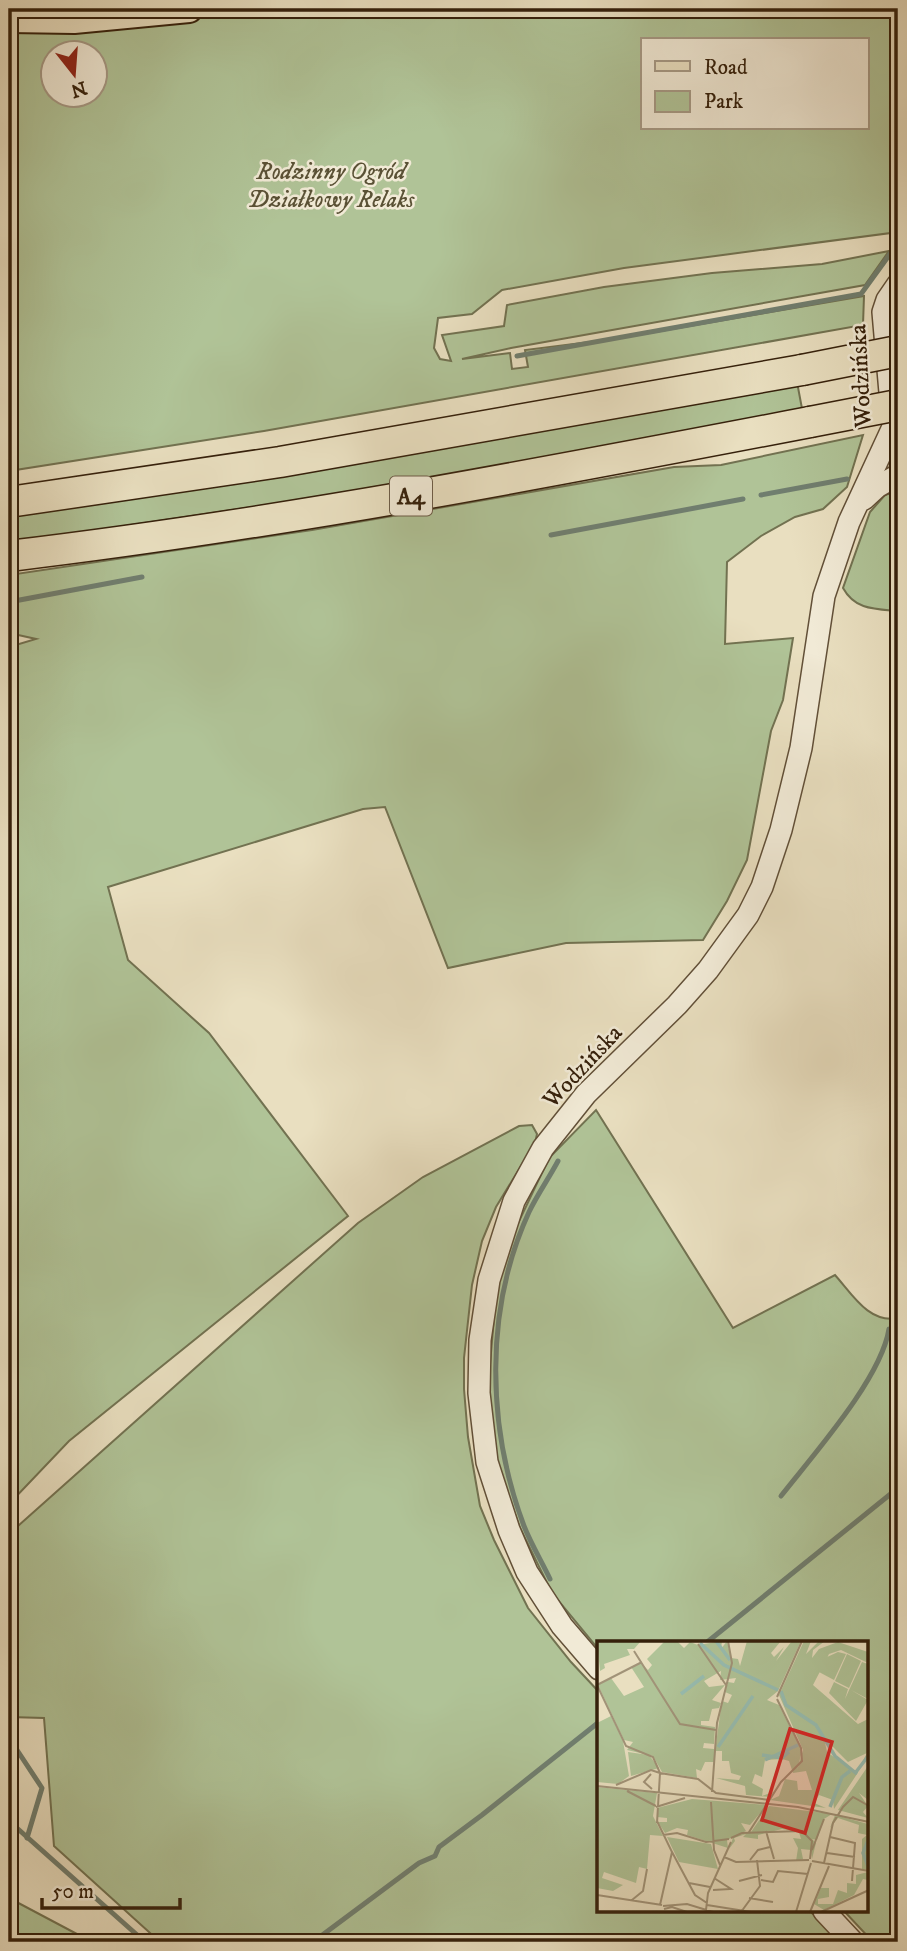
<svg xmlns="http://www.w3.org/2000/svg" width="907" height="1951" viewBox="0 0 907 1951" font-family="'IM FELL DW Pica',serif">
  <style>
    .green { fill: #b0c397; stroke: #727251; stroke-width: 2; fill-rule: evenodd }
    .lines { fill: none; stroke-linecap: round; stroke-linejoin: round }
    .stream { stroke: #707e6f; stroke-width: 5 }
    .minor-casing { stroke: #625038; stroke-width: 24 }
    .major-casing { stroke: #35200b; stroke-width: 30 }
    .highway-casing { stroke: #35200b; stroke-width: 33 }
    .minor { stroke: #f1ead6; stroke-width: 21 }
    .major { stroke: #e9dfc0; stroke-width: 26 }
    .highway { stroke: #e9dfc0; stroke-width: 30 }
    .highway-bridge-casing { stroke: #35200b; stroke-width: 33; stroke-linecap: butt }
    .highway-bridge { stroke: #e9dfc0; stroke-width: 30 }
    .labels { text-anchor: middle; stroke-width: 5; stroke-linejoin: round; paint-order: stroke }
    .shield { fill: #f1ead6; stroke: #6d5d48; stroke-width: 2 }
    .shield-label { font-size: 23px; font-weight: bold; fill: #35200b }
    .park-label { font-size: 24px; font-style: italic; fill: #5a5135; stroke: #f1ead6 }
    .street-label { font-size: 24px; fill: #35200b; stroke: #f1ead6 }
    .inset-river { fill: none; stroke: #97bdb1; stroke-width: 3.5 }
    .inset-road { fill: none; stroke: #a19378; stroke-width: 2 }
    .view { fill: #d62828; fill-opacity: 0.15; stroke: #d62828; stroke-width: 3.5 }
    .inset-edge { fill: none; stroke: #35200b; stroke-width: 3.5 }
  </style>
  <rect width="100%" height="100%" fill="#e9dfc0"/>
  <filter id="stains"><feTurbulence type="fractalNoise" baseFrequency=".00286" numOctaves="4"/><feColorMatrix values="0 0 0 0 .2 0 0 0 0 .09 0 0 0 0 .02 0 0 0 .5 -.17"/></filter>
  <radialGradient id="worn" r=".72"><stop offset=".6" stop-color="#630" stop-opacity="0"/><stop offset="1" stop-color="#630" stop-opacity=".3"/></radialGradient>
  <g class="green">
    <path d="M 246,9 L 898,9 L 898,232 L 624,268 L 502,290 L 472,314 L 438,318 L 434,348 L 440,359 L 451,361 L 442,335 L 504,326 L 507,305 L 604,287 L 712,273 L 822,264 L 889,251 L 865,285 L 511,348 L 462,359 L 510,353 L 512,369 L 528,367 L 525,350 L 614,339 L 864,296 L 863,325 L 264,431 L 9,471 L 9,30 C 91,35 166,26 246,9 ZM 643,40 L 867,40 L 867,128 L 643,128 ZM 52,52 L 94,52 L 94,94 L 52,94 Z"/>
    <polygon points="797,382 803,414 293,501 9,543 9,514"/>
    <polygon points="863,435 847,487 823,509 795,517 761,536 727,562 725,644 793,638 783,700 771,731 747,860 727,901 703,940 566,943 448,968 385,807 363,809 108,887 128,960 209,1033 348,1216 69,1441 9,1504 9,647 36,639 9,633 9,575 312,530 674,467 721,465"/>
    <path d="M 898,491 L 898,611 C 875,609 855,610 843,588 L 870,512 L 885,495 Z"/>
    <path d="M 596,1110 L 733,1328 L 835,1275 C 852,1294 869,1324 898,1318 L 898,1942 L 873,1942 L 844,1911 L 867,1911 L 867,1643 L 599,1643 L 599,1650 L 552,1593 L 520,1528 L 496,1461 L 488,1388 L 497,1282 L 511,1238 L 549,1158 Z"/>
    <polygon points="532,1125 537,1134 535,1143 496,1207 482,1241 472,1285 464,1358 464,1389 468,1437 480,1506 494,1540 528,1608 571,1662 599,1692 599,1911 810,1911 840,1942 160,1942 54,1846 44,1718 9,1717 9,1534 358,1223 423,1177 519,1126"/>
    <polygon points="9,1898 92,1942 9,1942"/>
  </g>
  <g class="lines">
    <g class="stream">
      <polyline points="517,356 861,294 890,254"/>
      <polyline points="761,495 847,479"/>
      <polyline points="551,535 743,499"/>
      <polyline points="9,602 142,577"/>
      <path d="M 781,1496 C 813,1455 881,1379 889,1329 L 898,1329"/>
      <path d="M 550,1579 C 542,1562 531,1544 524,1526 C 487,1427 484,1310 529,1212 C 537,1195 549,1178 558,1161"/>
      <polyline points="706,1643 898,1488"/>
      <polyline points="9,1746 17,1750 42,1788 27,1838"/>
      <polyline points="9,1821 145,1942"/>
      <polyline points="313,1942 419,1863 435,1856 439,1847 482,1815 599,1722"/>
    </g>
    <defs>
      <g id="minor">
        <polyline points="864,499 877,487 898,475"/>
        <polyline points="599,1669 562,1626 527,1572 509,1530 487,1462 479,1393 480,1340 489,1280 514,1201 543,1148 586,1094 677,1005 708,970 748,915 762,887 781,830 801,748 824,596 849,522 893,427 883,312 887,300 898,284"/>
        <polyline points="824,1911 853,1942"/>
      </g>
      <polyline id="major" points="9,19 74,20 189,9"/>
      <g id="highway">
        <polyline points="9,502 280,462 802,370"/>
        <path d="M 9,556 C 278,524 544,473 810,422"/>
      </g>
    </defs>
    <use href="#minor" class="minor-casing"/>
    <use href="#major" class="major-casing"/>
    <use href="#highway" class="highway-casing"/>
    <use href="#minor" class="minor"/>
    <use href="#major" class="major"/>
    <use href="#highway" class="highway"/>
    <defs>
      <g id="highway-bridge">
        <polyline points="802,370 898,351"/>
        <polyline points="810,422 898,405"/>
      </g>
    </defs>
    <use href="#highway-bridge" class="highway-bridge-casing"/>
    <use href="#highway-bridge" class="highway-bridge"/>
  </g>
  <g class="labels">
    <rect class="shield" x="390" y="476.5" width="42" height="39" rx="5"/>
    <g class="shield-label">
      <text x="411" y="504">A4</text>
    </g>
    <g class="park-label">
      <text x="331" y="179">Rodzinny Ogród<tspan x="331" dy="28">Działkowy Relaks</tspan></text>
    </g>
    <g class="street-label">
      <text transform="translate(860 376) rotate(-93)" y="8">Wodzińska</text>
      <text transform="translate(582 1066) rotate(-47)" y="8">Wodzińska</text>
    </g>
  </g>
  <g transform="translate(597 1641)">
    <rect width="271" height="271" fill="#e9dfc0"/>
    <path d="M 0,0 L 44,0 L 37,8 L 30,8 L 33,14 L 7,23 L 8,27 L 3,30 ZM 68,0 L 80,0 L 87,7 L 93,1 L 101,4 L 125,0 L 124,8 L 130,0 L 134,17 L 141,18 L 143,25 L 150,0 L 184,0 L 174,12 L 177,16 L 187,6 L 179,20 L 195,0 L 204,0 L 181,50 L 170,59 L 182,64 L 205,110 L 200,130 L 206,109 L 182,54 L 207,0 L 214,0 L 209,13 L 222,0 L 228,0 L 216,9 L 215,17 L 222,8 L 241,1 L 271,11 L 271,22 L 244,9 L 232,13 L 216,44 L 261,83 L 271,78 L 271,117 L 261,129 L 270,112 L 251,121 L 227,97 L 230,111 L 260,133 L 237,168 L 236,159 L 222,154 L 217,162 L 229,167 L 173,159 L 182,155 L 188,138 L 200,140 L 201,149 L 215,149 L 209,130 L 196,132 L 192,120 L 185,118 L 168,119 L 165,136 L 158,133 L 155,142 L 166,148 L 165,155 L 176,151 L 173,156 L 149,154 L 148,145 L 119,137 L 142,139 L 144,135 L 134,132 L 132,120 L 125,120 L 125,110 L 118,110 L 125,60 L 131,62 L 135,54 L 128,51 L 131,41 L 137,42 L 139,37 L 123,39 L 124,30 L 107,40 L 112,46 L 128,44 L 115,59 L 124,62 L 122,67 L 115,68 L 112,80 L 104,80 L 104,84 L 118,86 L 117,103 L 107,102 L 106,107 L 117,108 L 117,121 L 108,121 L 104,130 L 99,128 L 100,137 L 65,131 L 56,115 L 30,109 L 36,101 L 27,99 L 1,44 L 14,37 L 27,55 L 47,46 L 34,26 L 44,22 L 51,29 L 55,24 L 50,18 ZM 241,11 L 249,13 L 237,39 L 222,31 L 230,16 ZM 250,13 L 264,20 L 252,47 L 238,40 ZM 265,21 L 271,23 L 271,58 L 254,49 L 271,59 L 259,80 L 232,52 L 237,41 L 251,48 L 248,58 ZM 14,75 L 26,100 L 32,135 L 21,143 L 0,141 L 0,82 ZM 31,111 L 52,114 L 62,127 L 34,135 ZM 271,125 L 271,159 L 262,152 L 271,165 L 266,171 L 271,177 L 241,169 ZM 0,146 L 60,152 L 56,175 L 66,195 L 53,194 L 50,228 L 42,226 L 39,242 L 7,231 L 5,237 L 26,244 L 16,250 L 0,247 ZM 95,158 L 170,164 L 153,184 L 144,182 L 149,190 L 130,199 L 131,207 L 90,194 L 91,189 L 80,187 L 68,192 L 61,181 L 70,181 L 70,177 L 60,176 L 60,167 ZM 172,165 L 235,173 L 227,178 L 220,199 L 215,198 L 219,202 L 215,218 L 214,209 L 204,208 L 206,218 L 199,220 L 201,207 L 196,197 L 204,198 L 202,191 L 185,188 L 161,194 L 161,198 L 146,196 L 149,193 L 137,197 L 138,200 L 132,208 L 136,197 L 138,195 L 154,191 ZM 238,174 L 271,183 L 271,229 L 265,228 L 265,198 L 270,194 L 261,192 L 262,184 L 241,177 L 233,187 ZM 70,196 L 114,203 L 121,228 L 82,221 ZM 271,231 L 271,247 L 271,239 L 266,238 L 257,254 L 227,269 L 217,263 L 224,247 L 232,247 L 232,256 L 221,258 L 221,263 L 236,263 L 241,249 L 250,252 L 250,242 L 259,243 L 259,234 Z" fill="#b0c397"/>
    <path class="inset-river" d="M 119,0 L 133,19M 103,2 L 127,24 L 181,49M 184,50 L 189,64 L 219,84 L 238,115 L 260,133M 84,53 L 107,35M 121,106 L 156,55M 165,114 L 185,117 L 192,111M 168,119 L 201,104M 259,131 L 272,114M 233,166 L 245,136 L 253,130M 272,197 L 266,212 L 272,228"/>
    <path class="inset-road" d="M 101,3 L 129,44M 37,10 L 83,83 L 119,89M 0,44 L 29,105 L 56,116 L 63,132 L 101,138 L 119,152 L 172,159M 0,44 L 45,21M 180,56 L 205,0M 54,133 L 47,141 L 55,148M 19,144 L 54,129 L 63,132M 0,145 L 201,166 L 272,181M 30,150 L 59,165M 115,151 L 120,82 L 135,22 L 131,0M 114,161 L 117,209 L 123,224M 59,166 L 88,157M 60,180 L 75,211 L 63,264M 60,182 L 63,132M 169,190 L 177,218M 152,191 L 184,141 L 205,120 L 204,107 L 180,58M 66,194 L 80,192 L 109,201 L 132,198M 233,196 L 258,202 L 255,240M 134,197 L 145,192 L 205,190 L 215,200 L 213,218M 215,209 L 227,178M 75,211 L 98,254 L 110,262M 230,212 L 258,216M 127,216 L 139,221 L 212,219M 153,219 L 161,209 L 173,206M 215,220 L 272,230M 227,222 L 236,182 L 246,166 L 256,156 L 272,165M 164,239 L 176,241 L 181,230 L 211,233M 142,240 L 165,234M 92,242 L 113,246M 116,249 L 134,248 L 117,237M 0,254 L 65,264M 152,257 L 176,261M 35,259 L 46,250 L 50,228M 110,264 L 154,271M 66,265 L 90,263 L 116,271M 67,268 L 75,266 L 90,271M 109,269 L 111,252 L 134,201M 144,271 L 163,245 L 160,219M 199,271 L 214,222M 213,271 L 232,225M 224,271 L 272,249"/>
    <path class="view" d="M 193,88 L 235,101 L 208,192 L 165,179 Z"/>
    <rect width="271" height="271" class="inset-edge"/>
  </g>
  <rect width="907" height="1951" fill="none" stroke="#e9dfc0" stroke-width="35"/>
  <rect x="10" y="10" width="886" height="1930" fill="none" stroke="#35200b" stroke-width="3.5"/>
  <rect x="18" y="18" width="872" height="1916" fill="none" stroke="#35200b" stroke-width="2"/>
  <rect x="641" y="38" width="228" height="91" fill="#f1ead6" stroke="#a69985" stroke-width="2"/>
  <rect x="655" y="61" width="35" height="10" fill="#e9dfc0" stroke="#a69985" stroke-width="2"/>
  <text x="704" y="74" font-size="21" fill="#35200b">Road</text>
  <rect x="655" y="91" width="35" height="21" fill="#b0c397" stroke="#a69985" stroke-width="2"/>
  <text x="704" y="108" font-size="21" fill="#35200b">Park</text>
  <g transform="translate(74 74) rotate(163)"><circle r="33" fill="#f1ead6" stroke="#a69985" stroke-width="2"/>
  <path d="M0-5L12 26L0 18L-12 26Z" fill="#8f2418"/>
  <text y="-10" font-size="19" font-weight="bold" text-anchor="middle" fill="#35200b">N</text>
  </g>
  <path d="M42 1898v10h138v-10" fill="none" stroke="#35200b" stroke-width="3.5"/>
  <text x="52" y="1898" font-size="21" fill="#35200b" stroke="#f1ead6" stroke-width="5" paint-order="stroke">50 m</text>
  <rect width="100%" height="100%" filter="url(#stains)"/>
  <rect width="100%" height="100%" fill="url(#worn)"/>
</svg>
